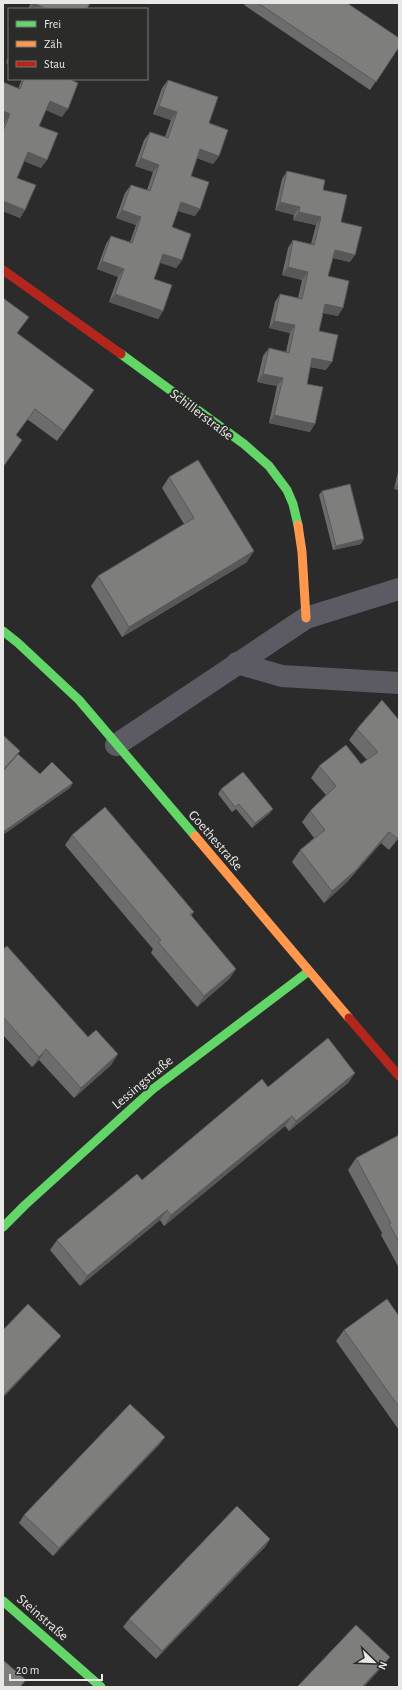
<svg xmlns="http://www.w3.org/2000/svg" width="402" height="1690" viewBox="0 0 402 1690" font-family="'Alegreya Sans',sans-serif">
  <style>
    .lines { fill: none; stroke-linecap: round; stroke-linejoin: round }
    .street { stroke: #5c5b64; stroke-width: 22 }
    .fast { stroke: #63d668; stroke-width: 9 }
    .slow { stroke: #ff974d; stroke-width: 9 }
    .jam { stroke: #b3261e; stroke-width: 9 }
    .wall { fill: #6c6c6c }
    .shaded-wall { fill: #585858 }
    .building { fill: #7e7e7d; stroke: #585858 }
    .labels { text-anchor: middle; stroke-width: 4; stroke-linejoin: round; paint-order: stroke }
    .street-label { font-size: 14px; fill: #e8e9e7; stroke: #2b2c2a }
  </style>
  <rect width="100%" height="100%" fill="#2b2b2b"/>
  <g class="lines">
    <g class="street">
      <polyline points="237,663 282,676 399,683"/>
      <polyline points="116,745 306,618 399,589"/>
    </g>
    <g class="fast">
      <polyline points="121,354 244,444 269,466 287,490 293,504 298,525"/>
      <polyline points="3,631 18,643 79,700 195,836"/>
      <polyline points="3,1227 25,1205 153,1089 309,971"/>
      <polyline points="3,1601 101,1687"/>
    </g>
    <g class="slow">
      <polyline points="298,525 302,552 306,618"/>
      <polyline points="195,836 349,1018"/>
    </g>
    <g class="jam">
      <polyline points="3,270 121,354"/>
      <polyline points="349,1018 399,1076"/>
    </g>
  </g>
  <g class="wall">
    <polygon points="31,3 90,3 87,9 28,9"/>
    <polygon points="246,3 347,3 399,47 370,90 244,5"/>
    <polygon points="9,55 9,64 6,63"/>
    <polygon points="22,79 69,79 62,117 46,110 39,126 41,168 24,161 17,178 25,210 20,218 3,211 3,126"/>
    <polygon points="168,80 209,123 219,156 213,164 197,158 191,176 195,216 178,211 172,227 182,260 176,268 160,262 154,279 163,311 158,319 109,302 118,277 97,269 106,244 111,236 130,242 136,225 116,218 125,193 131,185 147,190 153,172 135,166 144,140 150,132 165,137 171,120 153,114 162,88"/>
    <polygon points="287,171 323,190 341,222 350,262 333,258 328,276 338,316 323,313 319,331 326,370 310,367 307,384 310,432 269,423 277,386 257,382 263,356 269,348 286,352 290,333 269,328 275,302 280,294 298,298 302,280 282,275 288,248 293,240 311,244 316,225 293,220 294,215 275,210 282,179"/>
    <polygon points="17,333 87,400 57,441 27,419 16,435 3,467"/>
    <polygon points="399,468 399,490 394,489"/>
    <polygon points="169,477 247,562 122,637 91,586 98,576 184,524 162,488"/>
    <polygon points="322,491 361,544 333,550 319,495"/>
    <polygon points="382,700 399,838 389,850 381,843 347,882 324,903 292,862 300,850 314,838 302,822 310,811 326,795 311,778 319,766 361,764 367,760 349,740 357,729"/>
    <polygon points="221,789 270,813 252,828 236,809 232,812 218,794"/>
    <polygon points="72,835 194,912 191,916 236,969 229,979 197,1007 151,953 153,949 65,845"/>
    <polygon points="3,949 88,1037 118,1054 111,1065 74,1098 39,1060 32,1067 3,1035"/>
    <polygon points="355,1073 348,1083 289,1131 285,1126 164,1226 160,1220 80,1286 50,1250 57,1240 142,1180 268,1087"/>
    <polygon points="399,1135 399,1268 381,1235 382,1233 348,1170 356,1158"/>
    <polygon points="399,1316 399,1430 336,1341 344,1330"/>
    <polygon points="165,1437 159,1445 53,1556 19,1523 24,1515"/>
    <polygon points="270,1539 265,1547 156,1659 123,1627 129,1619"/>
  </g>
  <g class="shaded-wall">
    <polygon points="33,3 47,9 29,9"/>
    <polygon points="9,58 9,64 6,63"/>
    <polygon points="50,101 68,109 62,117 44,109"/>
    <polygon points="159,106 177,112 171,120 153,114"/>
    <polygon points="3,111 10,114 5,122 3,121"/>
    <polygon points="200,149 219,156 213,164 194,157"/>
    <polygon points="28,152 47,160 41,168 23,160"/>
    <polygon points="141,158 159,165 153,172 135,166"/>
    <polygon points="3,201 25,210 20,218 3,211"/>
    <polygon points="181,202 200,209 195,216 175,210"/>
    <polygon points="280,202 300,207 294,215 275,210"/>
    <polygon points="122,210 141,217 136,225 116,218"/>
    <polygon points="299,212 321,217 316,225 293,220"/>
    <polygon points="335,250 355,255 350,262 329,257"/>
    <polygon points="163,254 182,260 176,268 157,262"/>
    <polygon points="102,261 124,269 118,277 97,269"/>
    <polygon points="288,267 308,272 302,280 282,275"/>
    <polygon points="115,294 163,311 158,319 109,302"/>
    <polygon points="325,304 343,308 338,316 319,312"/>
    <polygon points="274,321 295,325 290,333 269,328"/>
    <polygon points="312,358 332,362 326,370 307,366"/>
    <polygon points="263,374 283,378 277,386 257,382"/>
    <polygon points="274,415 315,424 310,432 269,423"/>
    <polygon points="399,482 399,490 394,489"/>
    <polygon points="364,539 361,544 333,550 336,546"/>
    <polygon points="254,551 247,562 122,637 129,627"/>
    <polygon points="20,751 13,761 3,772 3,770"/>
    <polygon points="73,783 70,788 3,835 3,832"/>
    <polygon points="273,809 270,813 252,828 255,823"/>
    <polygon points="389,832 381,843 347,882 324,903 332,891"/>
    <polygon points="399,836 399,838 389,850 397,838"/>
    <polygon points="236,969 229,979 197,1007 204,996"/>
    <polygon points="46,1049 39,1060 32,1067 39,1057"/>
    <polygon points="118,1054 111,1065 74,1098 81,1088"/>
    <polygon points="355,1073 348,1083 289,1131 296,1121"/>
    <polygon points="292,1116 285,1126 164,1226 171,1215"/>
    <polygon points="167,1210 160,1220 80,1286 87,1276"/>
    <polygon points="61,1336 55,1343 3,1398 3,1396"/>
    <polygon points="165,1437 159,1445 53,1556 59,1548"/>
    <polygon points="270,1539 265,1547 156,1659 162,1651"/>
    <polygon points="390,1657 384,1665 364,1687 362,1687"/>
  </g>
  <g class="building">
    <polygon points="33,3 90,3 87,9 47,9"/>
    <polygon points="258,3 347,3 399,38 399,47 376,82"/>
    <polygon points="24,79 69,79 78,83 68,109 50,101 39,126 58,133 47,160 28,152 17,178 36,185 25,210 3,201 3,131 10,114 3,111 3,82 20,89"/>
    <polygon points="168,80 218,97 209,123 228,130 219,156 200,149 191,176 209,182 200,209 181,202 172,227 191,234 182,260 163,254 154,279 172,285 163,311 115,294 124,269 102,261 111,236 132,243 141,217 122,210 131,185 150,191 159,165 141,158 150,132 168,138 177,112 159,106"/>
    <polygon points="287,171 325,180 323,190 347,195 341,222 362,227 355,255 335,250 328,276 349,281 343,308 325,304 319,331 338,335 332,362 312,358 307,384 323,387 315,424 274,415 283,378 263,374 269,348 289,353 295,325 274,321 280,294 302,299 308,272 288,267 293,240 314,245 321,217 299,212 300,207 280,202"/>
    <polygon points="3,298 29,317 17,333 94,390 64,431 35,409 16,435 22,440 3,467"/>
    <polygon points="198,460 254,551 129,627 98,576 194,518 169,477"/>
    <polygon points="350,484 364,539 336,546 322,491"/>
    <polygon points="382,700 399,720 399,836 397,838 389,832 355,871 332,891 300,850 325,830 310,811 336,786 319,766 346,745 361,764 378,752 357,729"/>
    <polygon points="3,735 20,751 3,770"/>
    <polygon points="18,754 40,774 52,762 73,783 3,832 3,771"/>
    <polygon points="243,772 273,809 255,823 239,804 235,807 221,789"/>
    <polygon points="105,807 194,912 190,914 236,969 204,996 158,942 161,940 72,835"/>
    <polygon points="7,946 88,1037 96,1030 118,1054 81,1088 46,1049 39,1057 3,1017 3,949"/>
    <polygon points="328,1038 355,1073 296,1121 292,1116 171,1215 167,1210 87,1276 57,1240 137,1174 142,1180 262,1079 268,1087"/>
    <polygon points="399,1135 399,1242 389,1224 391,1223 356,1158"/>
    <polygon points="387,1299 399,1316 399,1407 344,1330"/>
    <polygon points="28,1304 61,1336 3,1396 3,1330"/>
    <polygon points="130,1404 165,1437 59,1548 24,1515"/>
    <polygon points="237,1506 270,1539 162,1651 129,1619"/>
    <polygon points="356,1625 390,1657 362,1687 297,1687"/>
    <polygon points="3,1660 26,1680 20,1687 3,1687"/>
  </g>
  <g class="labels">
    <g class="street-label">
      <text transform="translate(202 414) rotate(37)" y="5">Schillerstraße</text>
      <text transform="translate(216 840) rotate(49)" y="5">Goethestraße</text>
      <text transform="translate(142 1082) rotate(-40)" y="5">Lessingstraße</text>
      <text transform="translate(43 1617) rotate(41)" y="5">Steinstraße</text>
    </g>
  </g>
  <rect width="402" height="1690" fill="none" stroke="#e8e9e7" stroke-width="8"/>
  <rect x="8" y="8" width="140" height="72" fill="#2b2c2a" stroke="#777876"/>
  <rect x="16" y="21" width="20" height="6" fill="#63d668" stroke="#777876"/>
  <text x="44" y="28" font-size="12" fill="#e8e9e7">Frei</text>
  <rect x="16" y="41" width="20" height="6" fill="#ff974d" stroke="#777876"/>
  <text x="44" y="48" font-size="12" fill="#e8e9e7">Zäh</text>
  <rect x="16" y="61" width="20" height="6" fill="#b3261e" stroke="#777876"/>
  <text x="44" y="68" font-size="12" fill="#e8e9e7">Stau</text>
  <g transform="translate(374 1662) rotate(113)" stroke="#2b2c2a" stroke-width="3" paint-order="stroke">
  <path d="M0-3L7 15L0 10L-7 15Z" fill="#e8e9e7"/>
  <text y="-6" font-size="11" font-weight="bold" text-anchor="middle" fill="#e8e9e7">N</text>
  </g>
  <path d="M10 1674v6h92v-6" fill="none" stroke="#e8e9e7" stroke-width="2"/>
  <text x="16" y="1674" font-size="12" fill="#e8e9e7" stroke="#2b2c2a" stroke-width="3" paint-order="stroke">20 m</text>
</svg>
